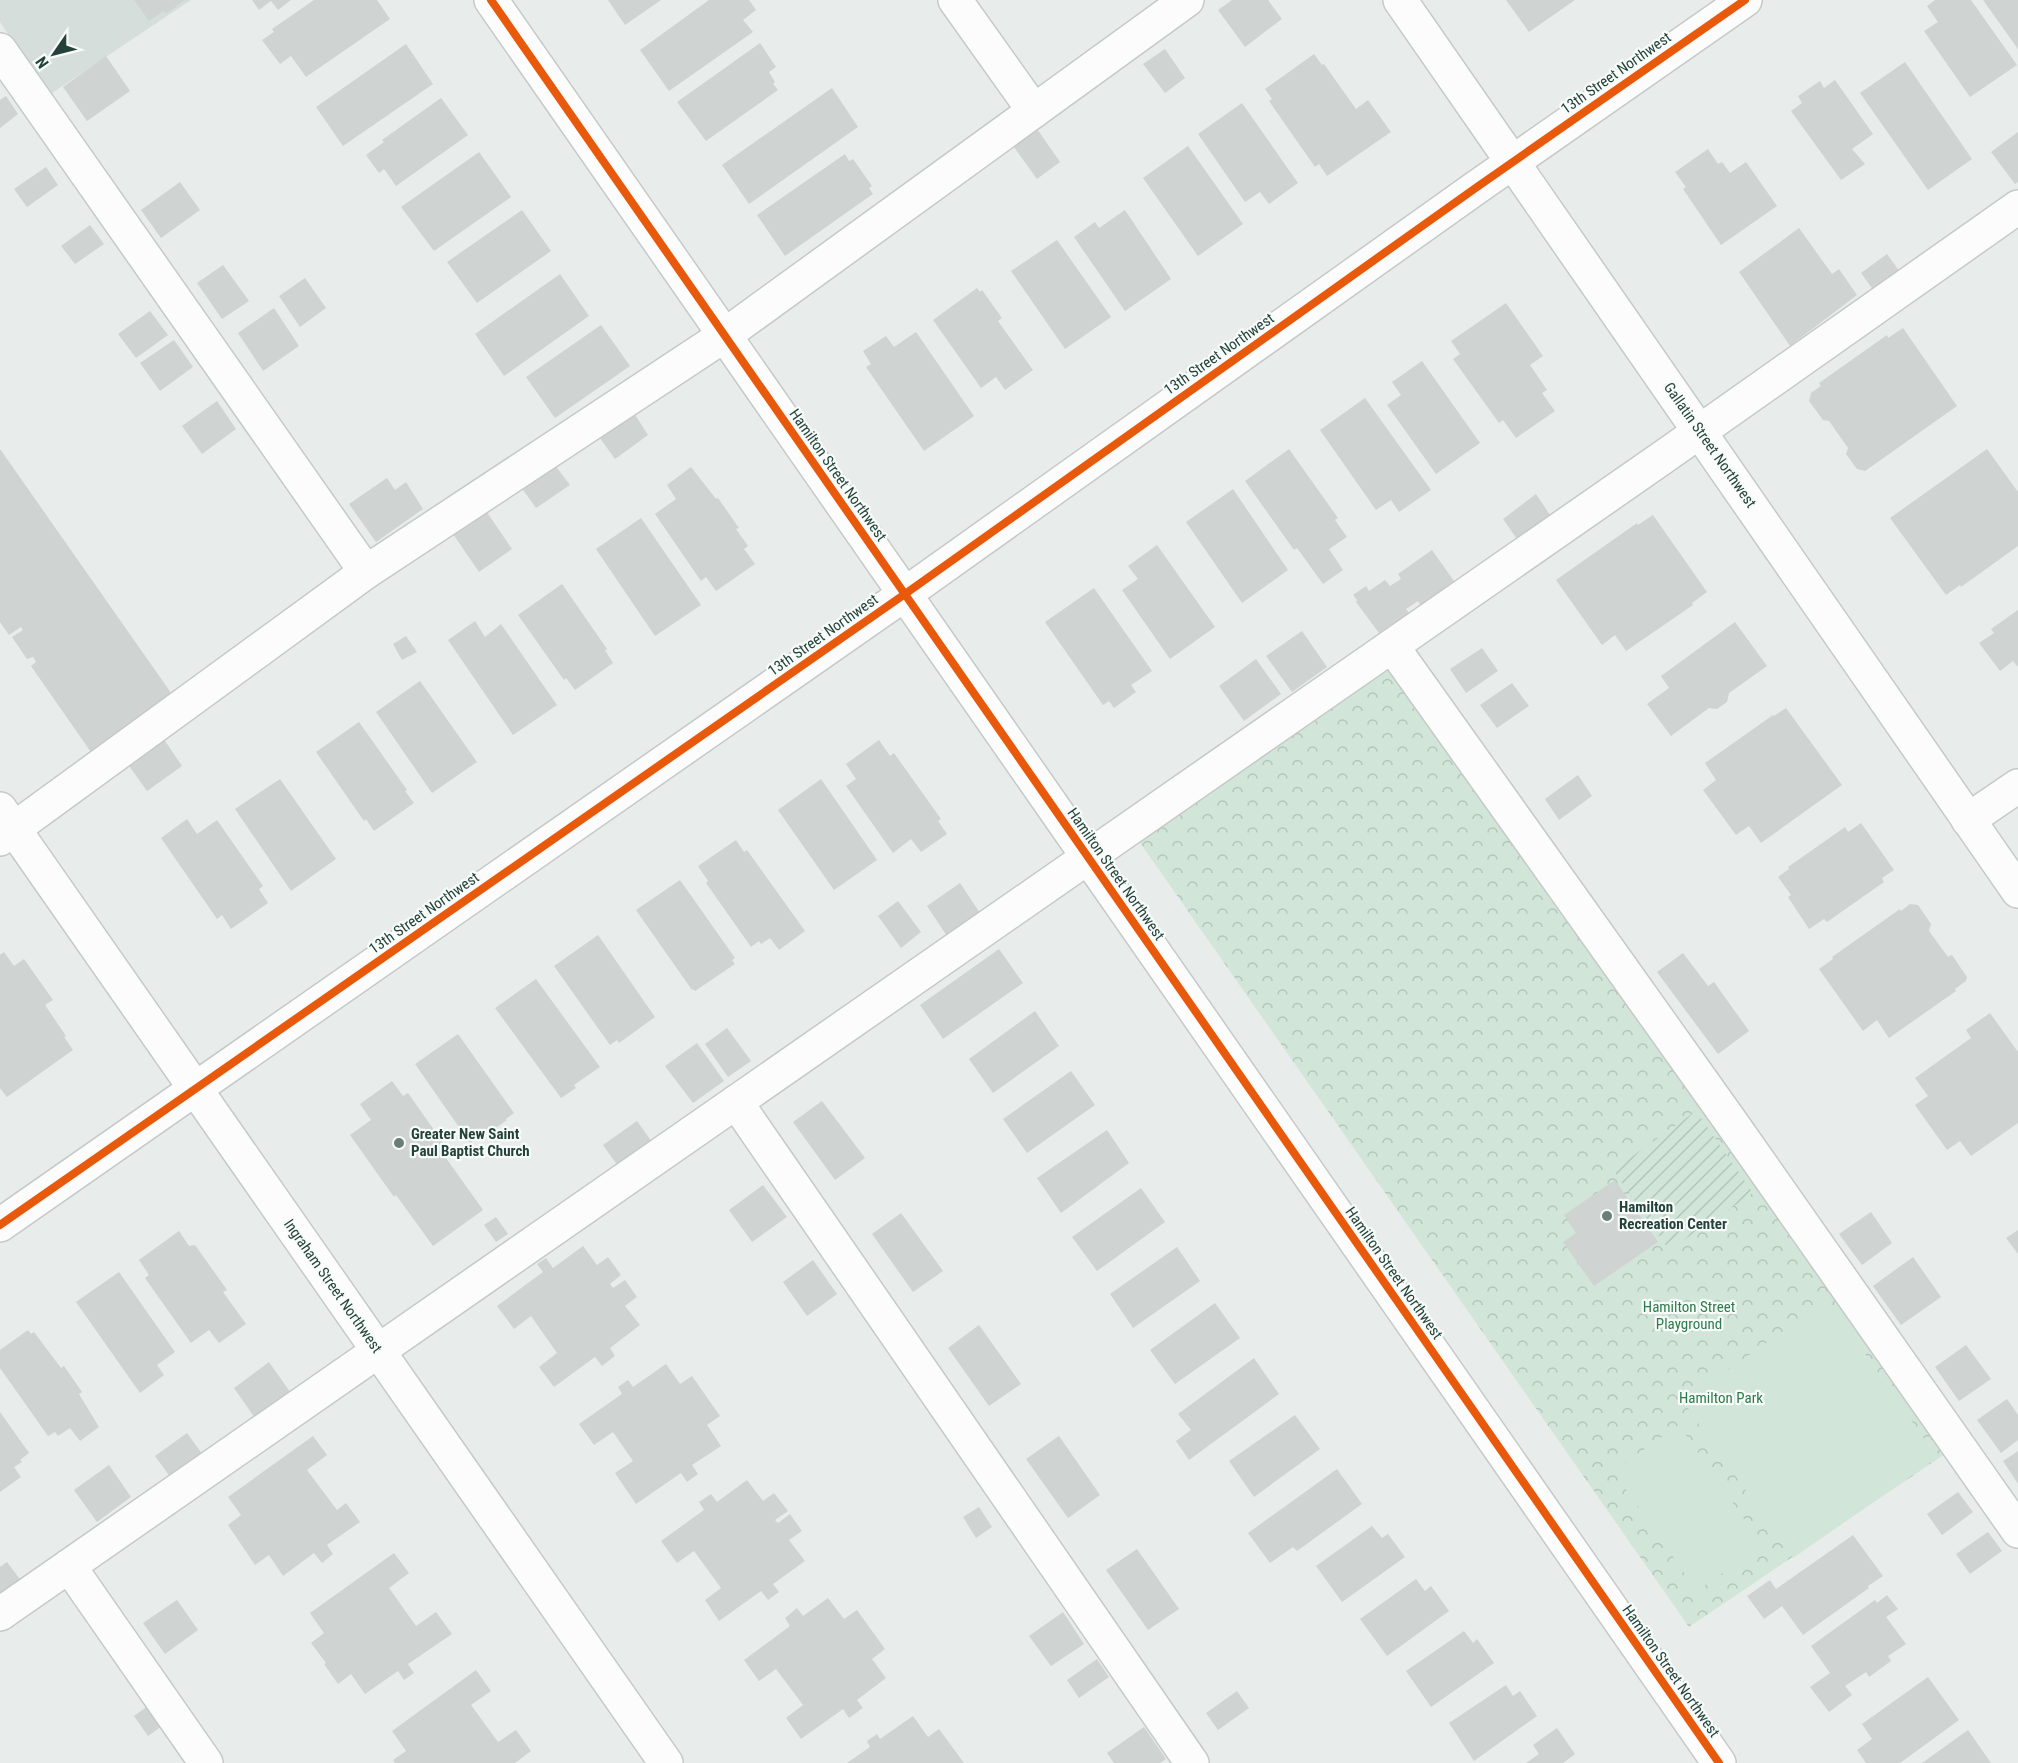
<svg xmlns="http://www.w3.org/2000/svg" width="2018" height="1763" viewBox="0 0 2018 1763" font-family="'Roboto Condensed',sans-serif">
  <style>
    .built { fill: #d6dedb }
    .park { fill: url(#park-crowns) }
    .garden { fill: url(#garden-furrows) }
    .pitch { fill: #d1e6d8 }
    .building { fill: #cfd4d2 }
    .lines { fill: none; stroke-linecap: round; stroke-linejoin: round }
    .minor-casing { stroke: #c5cac8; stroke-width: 36 }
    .minor { stroke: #fcfcfc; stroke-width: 33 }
    .cycleway-casing { stroke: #f7fbf9; stroke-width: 11 }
    .cycleway { stroke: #e8590c; stroke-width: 8 }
    .poi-dot { fill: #697e78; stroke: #f7fbf9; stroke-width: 2 }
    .labels { text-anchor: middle; stroke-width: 4.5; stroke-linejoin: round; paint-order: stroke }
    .street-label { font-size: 15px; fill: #24423a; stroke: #f7fbf9 }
    .poi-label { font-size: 15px; font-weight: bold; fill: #24423a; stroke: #f7fbf9; text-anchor: start }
    .park-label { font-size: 15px; fill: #2d7a4b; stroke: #f7fbf9 }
  </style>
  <defs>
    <pattern id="park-crowns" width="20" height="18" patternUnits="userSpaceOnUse" patternTransform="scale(1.5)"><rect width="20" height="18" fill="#d1e6d8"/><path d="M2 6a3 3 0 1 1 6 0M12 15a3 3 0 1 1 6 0" fill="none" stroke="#b3c6ba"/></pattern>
    <pattern id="garden-furrows" width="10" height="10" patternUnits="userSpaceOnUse" patternTransform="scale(1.5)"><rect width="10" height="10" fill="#d1e6d8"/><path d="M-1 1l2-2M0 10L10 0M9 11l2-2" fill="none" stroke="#b3c6ba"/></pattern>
  </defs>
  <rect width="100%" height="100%" fill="#e8edeb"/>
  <polygon class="built" points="0,0 191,0 49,95 0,22"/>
  <polygon class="park" points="1374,664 1403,673 1951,1450 1689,1627 1136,837"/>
  <polygon class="garden" points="1696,1111 1753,1193 1669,1250 1613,1170"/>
  <g class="pitch">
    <polygon points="1828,1300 1937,1458 1793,1558 1683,1401"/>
    <polygon points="1679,1425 1762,1545 1697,1591 1613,1471"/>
  </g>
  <g class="building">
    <polygon points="134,0 185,0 166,14 164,11 149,21"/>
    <polygon points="252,0 291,0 278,10 271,1 259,10"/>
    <polygon points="314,0 377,0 390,19 306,77 291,56 280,64 262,40 274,32 272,29"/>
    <polygon points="608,0 661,0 625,25"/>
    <polygon points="709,0 749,0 756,10 743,20 753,32 669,91 640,50"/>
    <polygon points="1232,0 1268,0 1282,19 1245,47 1218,10"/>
    <polygon points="1506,0 1575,0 1529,32"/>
    <polygon points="1935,0 1971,0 2017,65 1970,97 1924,31 1938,22 1927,6"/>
    <polygon points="1983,0 2018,0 2018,49"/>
    <polygon points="760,43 776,67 769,72 775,82 773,84 778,90 706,141 677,102"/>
    <polygon points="406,44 433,84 343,146 316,107"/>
    <polygon points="1165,49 1185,78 1165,93 1143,64"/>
    <polygon points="1314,54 1322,65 1324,64 1356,109 1368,100 1391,132 1327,176 1319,164 1315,167 1269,101 1272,99 1265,89"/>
    <polygon points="106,56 130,91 87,121 63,87"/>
    <polygon points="1905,62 1972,159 1928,190 1860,93"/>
    <polygon points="1835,80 1873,134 1852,149 1865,164 1841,180 1791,111 1802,103 1798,96 1820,81 1824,88"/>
    <polygon points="832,88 858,127 749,204 722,165"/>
    <polygon points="6,96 18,114 0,128 0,100"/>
    <polygon points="441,98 468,135 396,186 384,169 379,173 366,155 384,142 382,140"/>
    <polygon points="1242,103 1298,183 1269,204 1260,192 1245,202 1198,134"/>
    <polygon points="1035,126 1060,162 1037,179 1011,143"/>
    <polygon points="2018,132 2018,182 2015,184 1991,152"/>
    <polygon points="1188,146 1243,224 1198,256 1143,178"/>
    <polygon points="1708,149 1718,164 1722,162 1730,173 1746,162 1777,206 1721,245 1683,189 1686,187 1675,172"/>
    <polygon points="479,152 511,197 434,251 401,207"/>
    <polygon points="845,154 849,161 853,159 872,186 869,188 873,194 785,256 757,215"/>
    <polygon points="46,167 58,185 27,207 14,189"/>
    <polygon points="180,182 200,210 161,238 141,210"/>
    <polygon points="522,210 551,251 477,303 447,262"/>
    <polygon points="1125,210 1171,279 1125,311 1074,237 1095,222 1099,228"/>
    <polygon points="90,225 104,244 75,264 61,246"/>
    <polygon points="1799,228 1832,274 1839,269 1857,295 1790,346 1739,272"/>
    <polygon points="1057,240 1111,317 1065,349 1011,271"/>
    <polygon points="1887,254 1900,272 1874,291 1861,273"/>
    <polygon points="223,265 249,301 222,319 197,283"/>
    <polygon points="560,274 589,316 504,376 475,334"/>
    <polygon points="305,278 326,308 300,327 279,296"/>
    <polygon points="977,288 980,292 982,290 1002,318 998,321 1033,370 1005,390 996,377 981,388 933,320"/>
    <polygon points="1506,303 1543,356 1530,365 1547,390 1542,393 1555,411 1516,438 1503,420 1499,423 1453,359 1460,354 1451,341"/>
    <polygon points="274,308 299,346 263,371 238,333"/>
    <polygon points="150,311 168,335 136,358 118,334"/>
    <polygon points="601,325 630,366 555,418 526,377"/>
    <polygon points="1903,328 1957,406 1865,471 1857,469 1846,454 1848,448 1829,421 1823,420 1809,401 1811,393 1821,386 1819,383 1887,335 1888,338"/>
    <polygon points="916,332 974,416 924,451 866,367 871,364 863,351 886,336 894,347"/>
    <polygon points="174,340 193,367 160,391 140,363"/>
    <polygon points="1422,361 1480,443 1436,474 1387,405 1401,395 1392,382"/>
    <polygon points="1365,398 1431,490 1399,512 1391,500 1376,510 1320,430"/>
    <polygon points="217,401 236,429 202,454 182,426"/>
    <polygon points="632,410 648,435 615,459 597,434"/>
    <polygon points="0,449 176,700 93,755 31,666 36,662 33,657 27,659 12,637 23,630 21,627 9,635 0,622"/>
    <polygon points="1289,449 1338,518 1335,520 1347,537 1329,549 1343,570 1323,584 1297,548 1294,550 1245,481"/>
    <polygon points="1987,449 2018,492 2018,546 1961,587 1960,585 1946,595 1890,518"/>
    <polygon points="554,464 570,485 536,508 521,487"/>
    <polygon points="691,467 716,499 718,498 739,528 736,529 748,546 744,549 755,564 716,591 706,577 701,581 655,514 676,499 667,485"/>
    <polygon points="387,478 395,490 406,482 423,509 376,542 349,504"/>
    <polygon points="1233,489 1288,570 1242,603 1186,522"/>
    <polygon points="1536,494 1550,515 1517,539 1503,519"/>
    <polygon points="484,508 512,549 479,572 451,531"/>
    <polygon points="1653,515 1707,592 1692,603 1693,605 1626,651 1615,635 1602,645 1556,580 1637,523 1638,525"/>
    <polygon points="641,518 701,605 655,636 596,549"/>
    <polygon points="1157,545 1215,627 1170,659 1122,590 1138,579 1128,566"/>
    <polygon points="1432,550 1454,581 1421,606 1418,601 1406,609 1409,613 1379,633 1356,602 1357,600 1353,595 1366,586 1369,591 1385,580 1390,586 1401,579 1398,574"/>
    <polygon points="562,584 607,649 605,650 613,663 575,690 566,678 564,680 518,615"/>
    <polygon points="1094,588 1152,671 1131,685 1136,692 1114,708 1109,701 1103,705 1045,622"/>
    <polygon points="2018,610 2018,667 2013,661 2000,671 1979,643 1994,633 1991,629"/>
    <polygon points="475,621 485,637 501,624 557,705 513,735 448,640"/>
    <polygon points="1735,622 1767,666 1729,693 1727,702 1717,709 1709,708 1671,736 1647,704 1669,688 1661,676"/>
    <polygon points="1302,631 1327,667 1292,692 1266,656"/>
    <polygon points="406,636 417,652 402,660 393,644"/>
    <polygon points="1482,648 1498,671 1466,693 1450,669"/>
    <polygon points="1256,659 1281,694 1244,721 1219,686"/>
    <polygon points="420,681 477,762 432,793 376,712"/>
    <polygon points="1512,683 1529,706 1497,728 1480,705"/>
    <polygon points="1786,708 1842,785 1761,843 1749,826 1736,835 1703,790 1716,780 1705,763 1773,715 1774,716"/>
    <polygon points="359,722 407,790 405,791 414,803 374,831 366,819 364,821 316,752"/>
    <polygon points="163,738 182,766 147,791 127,763"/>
    <polygon points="879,740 890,756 894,753 941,819 938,821 947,834 921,852 911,839 893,853 846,786 856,779 846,764"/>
    <polygon points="1578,775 1592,796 1559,820 1545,799"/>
    <polygon points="280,779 336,859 291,891 235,809"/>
    <polygon points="821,779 877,860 834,890 778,810"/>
    <polygon points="187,819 197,834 217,820 263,886 259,889 268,903 231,929 222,915 217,919 161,838"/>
    <polygon points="1861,823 1894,870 1882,878 1884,882 1827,922 1824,919 1809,929 1788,897 1791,895 1778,877 1789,869 1788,867 1845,827 1848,832"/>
    <polygon points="736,840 744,852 747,850 805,931 779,950 770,938 761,944 759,941 751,947 706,883 708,881 698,866"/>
    <polygon points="680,880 735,958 732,960 735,964 695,991 693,989 692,990 636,910"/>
    <polygon points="960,883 980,913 947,936 927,906"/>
    <polygon points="898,901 921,932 901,948 878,916"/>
    <polygon points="1910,904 1918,905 1931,924 1929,931 1948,957 1952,955 1967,977 1966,981 1955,989 1956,991 1889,1038 1877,1020 1863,1031 1819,969 1833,959 1832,957 1900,909 1901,911"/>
    <polygon points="598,935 655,1017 619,1043 617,1040 610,1045 554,966"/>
    <polygon points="999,949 1023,983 943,1039 920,1005"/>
    <polygon points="4,952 14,966 24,959 53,1000 45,1005 66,1036 64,1037 73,1050 7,1097 0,1088 0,955"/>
    <polygon points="1683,953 1708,986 1714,982 1749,1031 1718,1054 1657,972"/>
    <polygon points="536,979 600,1067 574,1085 576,1088 561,1098 495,1008"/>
    <polygon points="1035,1011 1059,1046 993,1093 969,1059"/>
    <polygon points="1990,1013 2018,1052 2018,1123 1971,1156 1960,1141 1947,1150 1915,1105 1928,1096 1915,1078 1971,1038 1966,1030"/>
    <polygon points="727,1028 751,1061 728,1077 705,1044"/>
    <polygon points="458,1034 514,1113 506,1119 507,1120 479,1140 478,1138 470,1143 415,1064"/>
    <polygon points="697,1043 724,1081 693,1103 665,1066"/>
    <polygon points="1071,1071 1095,1105 1027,1153 1003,1119"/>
    <polygon points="392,1081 403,1096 408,1093 451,1154 446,1158 483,1210 433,1246 396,1195 394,1197 350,1135 371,1120 360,1104"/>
    <polygon points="822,1101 865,1158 835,1180 793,1122"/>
    <polygon points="637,1121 652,1142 618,1166 603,1145"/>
    <polygon points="1107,1130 1129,1163 1061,1213 1037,1178"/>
    <polygon points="1615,1180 1658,1242 1594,1286 1563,1242 1576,1233 1564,1215"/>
    <polygon points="763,1185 787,1217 752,1242 729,1210"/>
    <polygon points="1141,1188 1165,1222 1097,1271 1072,1237"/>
    <polygon points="1871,1212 1892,1243 1862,1265 1839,1234"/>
    <polygon points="901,1213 943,1271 913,1292 872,1234"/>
    <polygon points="496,1217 508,1234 496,1242 484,1225"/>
    <polygon points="2018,1230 2018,1254 2006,1238"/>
    <polygon points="179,1231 189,1246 195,1245 227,1290 223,1292 246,1324 219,1343 209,1330 191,1343 145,1278 149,1275 139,1260"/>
    <polygon points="583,1246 597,1265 608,1257 621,1275 610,1284 613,1288 625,1280 637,1297 625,1306 640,1325 610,1348 615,1356 602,1366 595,1357 554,1387 539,1367 557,1353 531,1316 514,1329 497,1306 543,1272 537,1264 546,1258 553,1268"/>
    <polygon points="1177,1247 1200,1281 1133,1328 1110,1294"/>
    <polygon points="1913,1257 1941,1297 1901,1325 1873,1286"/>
    <polygon points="813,1260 837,1294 807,1316 783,1282"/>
    <polygon points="119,1272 175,1352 157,1365 164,1375 140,1393 76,1302"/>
    <polygon points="1215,1303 1240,1338 1175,1384 1150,1350"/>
    <polygon points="979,1325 1021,1384 989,1406 948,1348"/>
    <polygon points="28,1330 31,1334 34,1332 61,1368 64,1366 82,1392 79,1394 99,1427 80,1441 70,1428 58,1436 55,1432 48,1436 0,1368 0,1350"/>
    <polygon points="1966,1345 1991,1379 1959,1401 1935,1367"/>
    <polygon points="1254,1358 1279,1394 1189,1460 1176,1441 1191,1430 1178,1414"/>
    <polygon points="269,1362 293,1396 257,1421 234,1388"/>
    <polygon points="666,1364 680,1384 692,1376 720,1416 707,1425 721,1446 692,1465 698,1474 687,1482 681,1473 636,1504 615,1473 633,1461 613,1432 594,1445 579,1424 622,1394 618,1387 628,1380 633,1387"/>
    <polygon points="2007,1399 2018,1415 2018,1440 2001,1453 1977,1420"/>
    <polygon points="0,1412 29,1453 20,1460 22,1462 14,1467 21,1477 0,1492"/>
    <polygon points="1295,1415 1320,1449 1254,1497 1229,1461"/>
    <polygon points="187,1433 203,1455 171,1478 155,1456"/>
    <polygon points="313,1436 327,1455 307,1470 337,1510 346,1503 360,1522 327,1545 333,1554 322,1563 314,1553 283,1576 269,1555 255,1565 228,1525 241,1515 228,1497"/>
    <polygon points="1059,1436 1100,1495 1068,1518 1026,1459"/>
    <polygon points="2018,1451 2018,1484 2003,1461"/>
    <polygon points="109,1465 131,1497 97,1522 74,1490"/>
    <polygon points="1337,1469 1362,1504 1297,1551 1293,1547 1270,1563 1248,1533"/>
    <polygon points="747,1480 763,1501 774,1493 788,1511 775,1520 778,1523 790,1514 802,1531 789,1540 805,1561 773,1584 779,1592 768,1600 761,1591 719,1621 705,1600 721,1588 694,1551 677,1563 661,1541 704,1510 699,1502 711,1494 717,1502"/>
    <polygon points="1958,1492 1973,1512 1942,1535 1927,1514"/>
    <polygon points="979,1507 992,1527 976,1538 963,1517"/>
    <polygon points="1372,1526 1382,1538 1388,1534 1405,1557 1342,1602 1316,1566"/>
    <polygon points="1988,1532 2002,1551 1970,1574 1956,1554"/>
    <polygon points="1853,1535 1883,1576 1868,1586 1869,1588 1803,1635 1782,1606 1764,1619 1747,1596 1770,1580 1776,1589"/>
    <polygon points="1137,1549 1179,1609 1148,1630 1106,1570"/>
    <polygon points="394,1553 409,1573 389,1588 416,1626 436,1612 452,1634 408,1664 414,1673 404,1680 398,1671 365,1694 351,1674 338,1684 324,1664 326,1663 311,1643 324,1633 310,1613"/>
    <polygon points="7,1562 22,1582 0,1598 0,1567"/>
    <polygon points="1416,1579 1425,1591 1431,1586 1449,1611 1387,1656 1360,1619"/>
    <polygon points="1887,1595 1898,1609 1886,1617 1906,1644 1888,1656 1891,1661 1869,1677 1866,1672 1845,1686 1852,1695 1829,1712 1810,1687 1830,1673 1811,1646 1875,1600 1877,1603"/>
    <polygon points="828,1598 844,1619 857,1610 885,1649 872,1659 886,1678 857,1700 863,1708 849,1718 843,1709 801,1739 786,1718 803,1705 776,1669 759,1681 744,1660 790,1626 785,1618 797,1608 803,1616"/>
    <polygon points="177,1600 198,1630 165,1654 143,1623"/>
    <polygon points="1063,1612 1084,1644 1051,1666 1029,1636"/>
    <polygon points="1464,1631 1473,1643 1477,1639 1494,1663 1431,1707 1406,1671"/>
    <polygon points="1097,1659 1109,1677 1079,1698 1067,1680"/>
    <polygon points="476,1670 491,1691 471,1705 498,1742 516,1730 531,1751 515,1763 395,1763 393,1760 406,1751 392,1731"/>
    <polygon points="1928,1677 1959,1720 1900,1763 1866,1763 1857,1750 1872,1739 1862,1724"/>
    <polygon points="1506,1685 1513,1696 1520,1691 1537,1716 1474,1761 1449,1723"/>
    <polygon points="1237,1691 1249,1708 1218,1730 1206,1713"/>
    <polygon points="155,1701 169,1721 148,1736 134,1716"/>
    <polygon points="913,1716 928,1737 939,1729 964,1763 847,1763 870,1747 867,1741 877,1734 880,1739"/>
    <polygon points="1144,1727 1166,1759 1160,1763 1114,1763 1107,1753"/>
    <polygon points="1557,1728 1575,1754 1563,1763 1526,1763 1539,1754 1533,1745"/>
    <polygon points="1968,1730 1991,1763 1922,1763"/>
  </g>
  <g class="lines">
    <defs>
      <g id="minor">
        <polyline points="491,0 1719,1763"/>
        <polyline points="955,0 1034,111"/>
        <polyline points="1400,0 2018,891"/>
        <polyline points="0,50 366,572"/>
        <polyline points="1392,646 1731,1122 2018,1531"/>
        <polyline points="0,809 666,1763"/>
        <polyline points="1968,820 2018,786"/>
        <polyline points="0,839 366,572 725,335 1187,0"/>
        <polyline points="736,1102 1192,1763"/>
        <polyline points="0,1225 905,594 1477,187 1745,0"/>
        <polyline points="69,1566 206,1763"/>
        <polyline points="0,1614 1662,458 2018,207"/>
      </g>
    </defs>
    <use href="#minor" class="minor-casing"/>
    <use href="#minor" class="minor"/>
    <defs>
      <g id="cycleway">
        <polyline points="491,0 1719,1763"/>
        <polyline points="0,1225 905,594 1477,187 1745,0"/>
      </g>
    </defs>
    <use href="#cycleway" class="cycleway-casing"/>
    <use href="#cycleway" class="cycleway"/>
  </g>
  <g class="poi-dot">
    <circle cx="399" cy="1143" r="6"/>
    <circle cx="1607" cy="1216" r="6"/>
  </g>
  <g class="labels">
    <g class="street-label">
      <text transform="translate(1616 73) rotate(-35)" y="5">13th Street Northwest</text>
      <text transform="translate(1219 354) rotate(-35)" y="5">13th Street Northwest</text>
      <text transform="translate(1710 445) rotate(55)" y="5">Gallatin Street Northwest</text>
      <text transform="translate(838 475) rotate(55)" y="5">Hamilton Street Northwest</text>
      <text transform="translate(823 635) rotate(-35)" y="5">13th Street Northwest</text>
      <text transform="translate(1116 874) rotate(55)" y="5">Hamilton Street Northwest</text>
      <text transform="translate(424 913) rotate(-35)" y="5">13th Street Northwest</text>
      <text transform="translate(1394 1273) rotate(55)" y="5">Hamilton Street Northwest</text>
      <text transform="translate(333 1286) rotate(55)" y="5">Ingraham Street Northwest</text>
      <text transform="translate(1671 1671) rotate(55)" y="5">Hamilton Street Northwest</text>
    </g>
    <g class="poi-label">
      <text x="411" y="1139">Greater New Saint<tspan x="411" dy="17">Paul Baptist Church</tspan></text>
      <text x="1619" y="1212">Hamilton<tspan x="1619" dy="17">Recreation Center</tspan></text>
    </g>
    <g class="park-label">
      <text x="1689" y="1312">Hamilton Street<tspan x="1689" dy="17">Playground</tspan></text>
      <text x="1721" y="1403">Hamilton Park</text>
    </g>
  </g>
  <g transform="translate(54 54) rotate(235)" stroke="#f7fbf9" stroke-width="4.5" paint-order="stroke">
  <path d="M0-4.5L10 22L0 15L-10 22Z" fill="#24423a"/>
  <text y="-9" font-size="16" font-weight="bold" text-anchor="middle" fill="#24423a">N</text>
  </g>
</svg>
